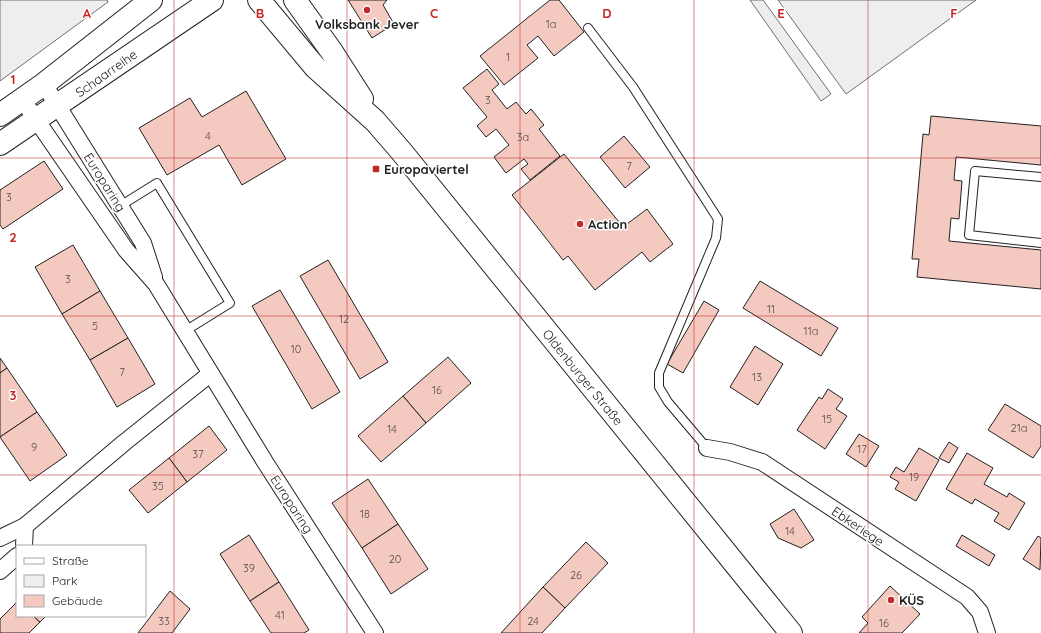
<svg xmlns="http://www.w3.org/2000/svg" width="1041" height="633" viewBox="0 0 1041 633" font-family="Quicksand,sans-serif">
  <style>
    .green { fill: #eee; stroke: #6f6f6f }
    .building { fill: #f3c9c0; stroke: #222 }
    .lines { fill: none; stroke-linecap: round; stroke-linejoin: round }
    .lane-casing { stroke: #222; stroke-width: 10 }
    .street-casing { stroke: #222; stroke-width: 18 }
    .secondary-casing { stroke: #222; stroke-width: 24 }
    .primary-casing { stroke: #222; stroke-width: 24 }
    .lane { stroke: #fff; stroke-width: 8 }
    .street { stroke: #fff; stroke-width: 16 }
    .secondary { stroke: #fff; stroke-width: 22 }
    .primary { stroke: #fff; stroke-width: 22 }
    .grid { fill: none; stroke: #c62828; stroke-width: 1; stroke-opacity: 0.55 }
    .poi-dot { fill: #c62828; stroke: #fff; stroke-width: 1.5 }
    .labels { text-anchor: middle; stroke-width: 3; stroke-linejoin: round; paint-order: stroke }
    .number-label { font-size: 11px; fill: #564c4a }
    .poi-label { font-size: 13px; font-weight: bold; fill: #222; stroke: #fff; text-anchor: start }
    .street-label { font-size: 13px; fill: #222; stroke: #fff }
    .grid-label { font-size: 13px; text-anchor: middle; font-weight: bold; fill: #c62828; stroke: #fff; stroke-width: 3; stroke-linejoin: round; paint-order: stroke }
  </style>
  <rect width="100%" height="100%" fill="#fff"/>
  <g class="green">
    <polygon points="0,0 107,0 108,2 0,81"/>
    <polygon points="750,0 763,0 831,94 821,101"/>
    <polygon points="778,0 976,0 846,94"/>
  </g>
  <g class="building">
    <polygon points="348,0 387,0 383,5 394,24 372,38"/>
    <polygon points="550,0 559,0 584,32 554,56 538,36 527,45 538,58 504,85 480,56"/>
    <polygon points="487,69 499,84 492,90 507,109 516,102 526,114 531,109 544,125 539,129 560,156 530,180 521,169 528,164 524,159 506,173 494,157 509,145 496,129 486,137 477,126 487,117 463,88"/>
    <polygon points="246,91 286,159 242,185 219,145 167,175 139,128 190,98 202,117"/>
    <polygon points="931,116 1041,126 1041,165 956,157 954,180 962,181 959,219 951,218 949,241 1041,250 1041,289 917,277 919,259 912,259 923,134 929,135"/>
    <polygon points="624,136 650,167 625,188 600,157"/>
    <polygon points="564,154 623,227 647,209 673,244 650,262 642,252 595,290 568,256 563,260 512,195"/>
    <polygon points="44,161 63,189 3,229 0,225 0,190"/>
    <polygon points="73,245 100,291 62,314 35,267"/>
    <polygon points="328,260 388,362 360,379 300,276"/>
    <polygon points="760,281 838,328 821,356 743,308"/>
    <polygon points="280,290 340,392 312,409 252,306"/>
    <polygon points="100,291 128,338 90,360 62,314"/>
    <polygon points="704,301 719,310 683,373 667,364"/>
    <polygon points="128,338 155,384 117,407 90,360"/>
    <polygon points="755,346 783,364 758,405 730,387"/>
    <polygon points="448,357 471,383 426,423 403,396"/>
    <polygon points="0,358 7,368 0,373"/>
    <polygon points="7,368 37,412 0,437 0,373"/>
    <polygon points="828,389 843,399 836,409 847,416 825,449 797,430 819,397 822,399"/>
    <polygon points="403,396 426,423 381,462 358,436"/>
    <polygon points="1005,404 1041,426 1041,446 1033,458 988,430"/>
    <polygon points="37,412 67,455 30,481 0,437"/>
    <polygon points="209,426 227,450 187,482 169,458"/>
    <polygon points="859,434 879,446 866,467 846,454"/>
    <polygon points="949,442 958,448 949,463 939,458"/>
    <polygon points="919,448 939,460 916,501 895,489 899,482 890,477 896,467 904,472"/>
    <polygon points="967,453 993,468 984,484 1007,497 1009,493 1025,503 1009,530 994,521 999,513 975,499 972,504 946,489"/>
    <polygon points="169,458 187,482 148,513 129,490"/>
    <polygon points="368,479 398,524 362,548 332,503"/>
    <polygon points="794,509 814,540 801,548 778,538 770,524"/>
    <polygon points="398,524 428,569 391,594 362,548"/>
    <polygon points="249,535 279,582 250,601 220,554"/>
    <polygon points="962,535 995,555 989,566 956,546"/>
    <polygon points="1038,536 1041,538 1040,570 1023,559"/>
    <polygon points="586,542 608,563 565,608 543,587"/>
    <polygon points="279,582 309,630 304,633 271,633 250,601"/>
    <polygon points="890,586 920,614 902,633 859,633 868,623 862,617"/>
    <polygon points="543,587 565,608 542,633 501,633"/>
    <polygon points="170,591 190,609 172,633 138,633"/>
    <polygon points="17,602 17,616 33,616 40,622 29,633 0,633 0,619"/>
    <polygon points="33,616 46,616 40,622"/>
  </g>
  <g class="lines">
    <defs>
      <g id="lane">
        <polyline points="588,28 633,87 718,219 716,238 659,373 659,387 668,402 707,448"/>
        <polyline points="1041,177 975,171 969,235 1041,243"/>
        <polyline points="120,206 157,183 230,303 185,331"/>
      </g>
      <g id="street">
        <polyline points="44,84 143,243 154,277"/>
        <polyline points="22,99 126,250 156,284 265,462 375,633"/>
        <polyline points="707,448 730,452 762,462 967,597 980,612 987,633"/>
        <polyline points="0,538 25,526 125,442 210,374"/>
        <polyline points="24,546 25,526"/>
        <polyline points="0,571 17,556"/>
      </g>
      <g id="secondary">
        <polyline points="0,115 44,84 151,0"/>
        <polyline points="0,144 212,0"/>
      </g>
      <g id="primary">
        <polyline points="259,0 315,67 375,121 401,151 791,633"/>
        <polyline points="295,0 332,52 362,99"/>
      </g>
    </defs>
    <use href="#lane" class="lane-casing"/>
    <use href="#street" class="street-casing"/>
    <use href="#secondary" class="secondary-casing"/>
    <use href="#primary" class="primary-casing"/>
    <use href="#lane" class="lane"/>
    <use href="#street" class="street"/>
    <use href="#secondary" class="secondary"/>
    <use href="#primary" class="primary"/>
  </g>
  <path class="grid" d="M 174,0 L 174,633M 347,0 L 347,633M 520,0 L 520,633M 694,0 L 694,633M 868,0 L 868,633M 0,158 L 1041,158M 0,316 L 1041,316M 0,475 L 1041,475"/>
  <g class="poi-dot">
    <circle cx="367" cy="10" r="4"/>
    <rect x="372" y="165" width="8" height="8" rx="2"/>
    <circle cx="580" cy="224" r="4"/>
    <circle cx="891" cy="600" r="4"/>
  </g>
  <g class="labels">
    <g class="number-label">
      <text x="551" y="28">1a</text>
      <text x="508" y="61">1</text>
      <text x="488" y="104">3</text>
      <text x="208" y="140">4</text>
      <text x="523" y="141">3a</text>
      <text x="629" y="170">7</text>
      <text x="9" y="201">3</text>
      <text x="68" y="283">3</text>
      <text x="771" y="313">11</text>
      <text x="344" y="323">12</text>
      <text x="95" y="330">5</text>
      <text x="811" y="335">11a</text>
      <text x="296" y="353">10</text>
      <text x="122" y="376">7</text>
      <text x="757" y="381">13</text>
      <text x="437" y="394">16</text>
      <text x="827" y="423">15</text>
      <text x="1019" y="432">21a</text>
      <text x="392" y="433">14</text>
      <text x="34" y="451">9</text>
      <text x="862" y="453">17</text>
      <text x="198" y="458">37</text>
      <text x="914" y="481">19</text>
      <text x="158" y="490">35</text>
      <text x="365" y="518">18</text>
      <text x="790" y="535">14</text>
      <text x="395" y="563">20</text>
      <text x="249" y="572">39</text>
      <text x="576" y="579">26</text>
      <text x="280" y="619">41</text>
      <text x="164" y="625">33</text>
      <text x="533" y="625">24</text>
      <text x="884" y="627">16</text>
    </g>
    <g class="poi-label">
      <text x="367" y="29" text-anchor="middle">Volksbank Jever</text>
      <text x="384" y="174">Europaviertel</text>
      <text x="588" y="229">Action</text>
      <text x="899" y="605">KÜS</text>
    </g>
    <g class="street-label">
      <text transform="translate(106 73) rotate(-35)" y="5">Schaarreihe</text>
      <text transform="translate(105 182) rotate(58)" y="5">Europaring</text>
      <text transform="translate(583 377) rotate(51)" y="5">Oldenburger Straße</text>
      <text transform="translate(292 504) rotate(57)" y="5">Europaring</text>
      <text transform="translate(858 526) rotate(34)" y="5">Ebkeriege</text>
    </g>
  </g>
  <g class="grid-label">
    <text x="87" y="18">A</text>
    <text x="260" y="18">B</text>
    <text x="434" y="18">C</text>
    <text x="607" y="18">D</text>
    <text x="781" y="18">E</text>
    <text x="954" y="18">F</text>
    <text x="13" y="84">1</text>
    <text x="13" y="242">2</text>
    <text x="13" y="400">3</text>
  </g>
  <rect x="16" y="545" width="130" height="72" fill="#ffffff" stroke="#a7a7a7"/>
  <rect x="24" y="558" width="20" height="6" fill="#ffffff" stroke="#a7a7a7"/>
  <text x="52" y="565" font-size="12" fill="#222222">Straße</text>
  <rect x="24" y="575" width="20" height="12" fill="#eeeeee" stroke="#a7a7a7"/>
  <text x="52" y="585" font-size="12" fill="#222222">Park</text>
  <rect x="24" y="595" width="20" height="12" fill="#f3c9c0" stroke="#a7a7a7"/>
  <text x="52" y="605" font-size="12" fill="#222222">Gebäude</text>
</svg>
